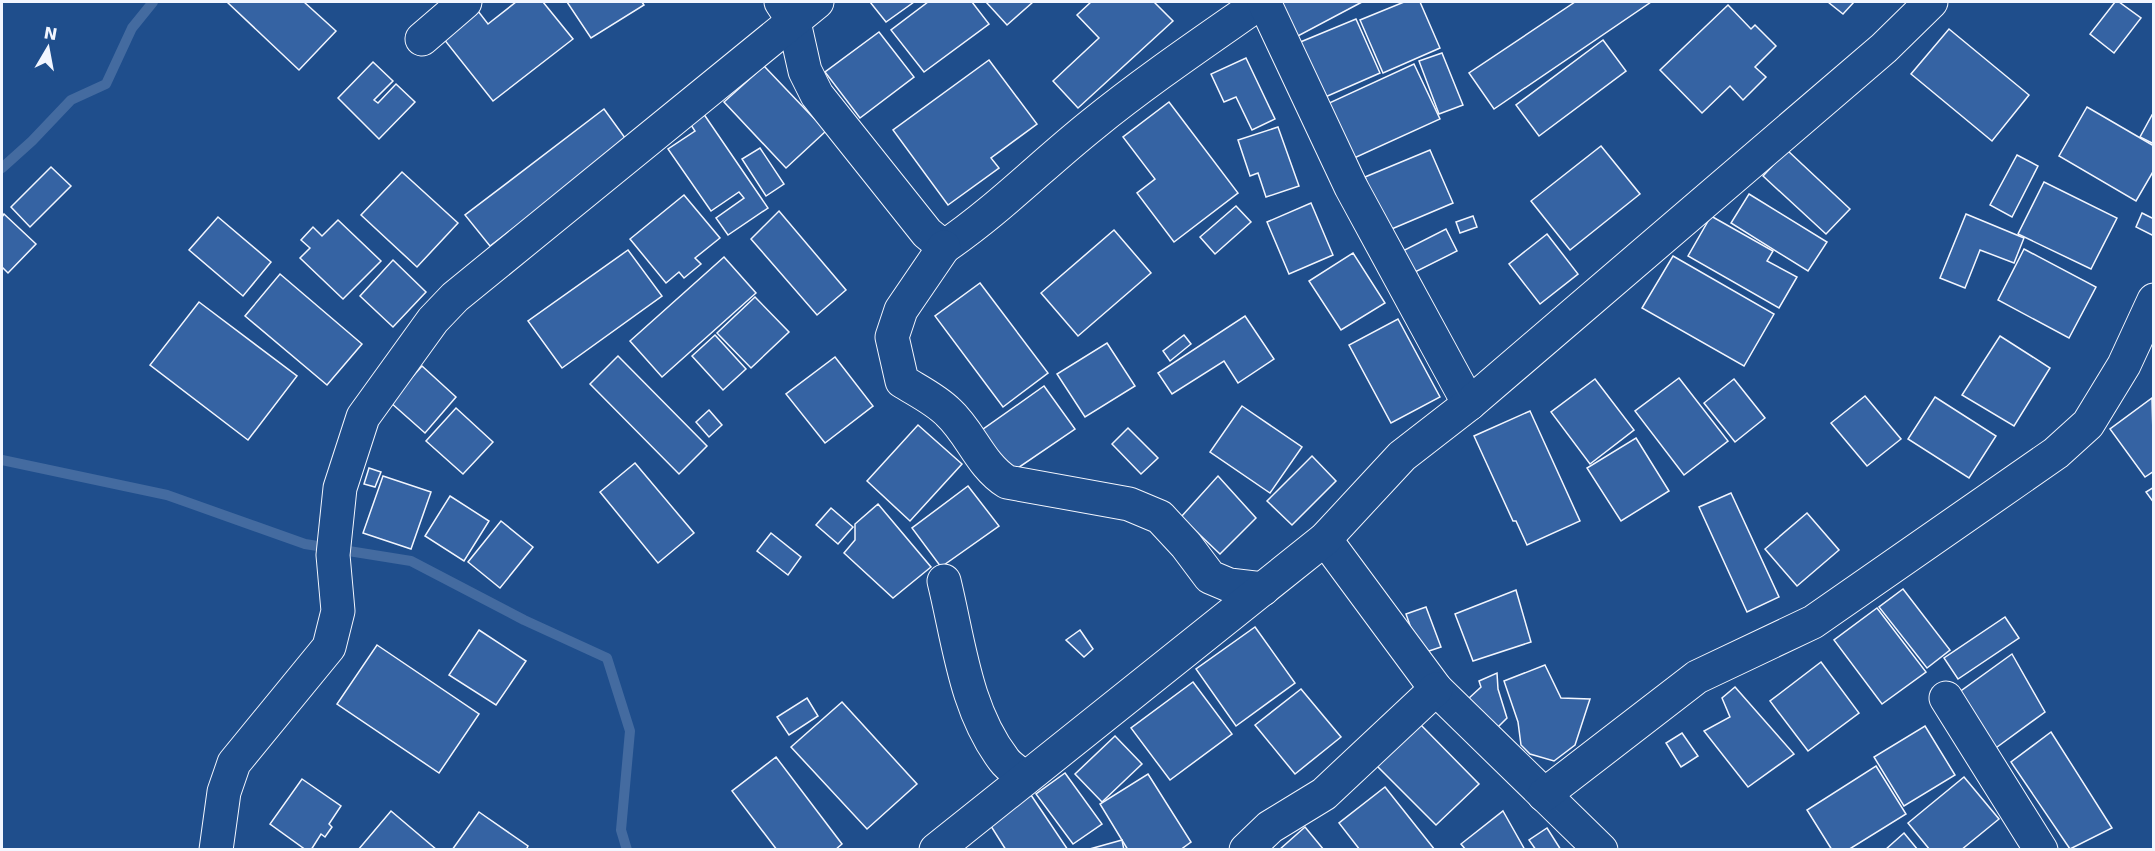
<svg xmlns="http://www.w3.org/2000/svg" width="2155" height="851" viewBox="0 0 2155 851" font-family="'DejaVu Sans',sans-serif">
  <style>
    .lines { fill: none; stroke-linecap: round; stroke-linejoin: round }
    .stream { stroke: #446ba0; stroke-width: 10 }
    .building { fill: #3563a3; stroke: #f2f6ff; stroke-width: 1.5 }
    .minor-casing { stroke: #f2f6ff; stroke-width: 35 }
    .minor { stroke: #1f4e8c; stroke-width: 33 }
  </style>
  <rect width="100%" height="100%" fill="#1f4e8c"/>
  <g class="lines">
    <g class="stream">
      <polyline points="2,168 32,141 71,100 106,84 132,28 153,2"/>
      <polyline points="2,460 167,495 305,544 411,561 524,620 607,658 630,731 621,830 627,850"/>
    </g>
  </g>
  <g class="building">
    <polygon points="227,2 304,2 336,31 299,70"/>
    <polygon points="516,2 543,2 573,39 493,101 443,38 478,11 488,24"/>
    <polygon points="567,2 642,2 644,5 591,38"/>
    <polygon points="870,2 914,2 886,22"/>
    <polygon points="928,2 972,2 989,24 924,72 891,30"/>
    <polygon points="986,2 1033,2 1007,25"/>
    <polygon points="1091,2 1154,2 1173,21 1078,108 1053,81 1099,38 1077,15"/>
    <polygon points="1277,2 1362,2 1296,37"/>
    <polygon points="1404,2 1420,2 1440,48 1383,73 1360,20"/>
    <polygon points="1575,2 1651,2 1494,109 1469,73"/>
    <polygon points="1828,2 1854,2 1843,14"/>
    <polygon points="2115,2 2119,2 2141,18 2114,53 2090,34"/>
    <polygon points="1728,5 1751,29 1755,25 1776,46 1755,67 1766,77 1743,100 1730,86 1702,113 1660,70"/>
    <polygon points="1356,19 1380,73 1323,98 1298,43"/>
    <polygon points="1949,29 2029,95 1992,141 1911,74"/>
    <polygon points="879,32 914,77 860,118 825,72"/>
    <polygon points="1603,40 1626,71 1539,136 1516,105"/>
    <polygon points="1442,53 1463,105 1439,114 1419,61"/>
    <polygon points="1246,58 1275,119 1252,130 1236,97 1224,102 1211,74"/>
    <polygon points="989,60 1037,124 991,158 999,168 948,205 893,130"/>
    <polygon points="373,62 393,81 374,100 378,103 396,84 415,102 379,139 338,98"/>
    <polygon points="1414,64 1440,119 1352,159 1327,104"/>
    <polygon points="764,66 826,131 786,168 724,102"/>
    <polygon points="1169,102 1238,193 1174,242 1137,193 1155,179 1123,137"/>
    <polygon points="2087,107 2154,146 2154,170 2136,201 2059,156"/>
    <polygon points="604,109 628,142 490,246 465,215"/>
    <polygon points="701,110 768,208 728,235 716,218 744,198 739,192 711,211 668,149 695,131 691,125"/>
    <polygon points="2152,115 2154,116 2154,144 2140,137"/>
    <polygon points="1278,127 1299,186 1266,197 1258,173 1250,176 1238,140"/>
    <polygon points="1601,146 1640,194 1570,250 1531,201"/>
    <polygon points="760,148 784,184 766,196 742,159"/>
    <polygon points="1430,150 1453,203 1387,231 1365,177"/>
    <polygon points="1787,150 1850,209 1826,234 1763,176"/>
    <polygon points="2017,155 2038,166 2012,217 1990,205"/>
    <polygon points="51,167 71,186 30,227 11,207"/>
    <polygon points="402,172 458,223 417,267 361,215"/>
    <polygon points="2044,182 2117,218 2091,269 2018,234"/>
    <polygon points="1749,194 1827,242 1808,271 1731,223"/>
    <polygon points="684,195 720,238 695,258 701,264 684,278 679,272 666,283 630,239"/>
    <polygon points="1311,203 1333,255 1289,274 1267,222"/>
    <polygon points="1236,206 1251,222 1215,254 1200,237"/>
    <polygon points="779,211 846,290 817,315 751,239"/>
    <polygon points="2142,213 2154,219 2154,236 2136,227"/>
    <polygon points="4,214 36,244 8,273 2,267 2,217"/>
    <polygon points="1966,214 2024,238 2014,263 1980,250 1965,288 1940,278"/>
    <polygon points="1473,216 1477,227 1460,233 1456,222"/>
    <polygon points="1711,216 1773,251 1767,261 1797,277 1779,308 1688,256"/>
    <polygon points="218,217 271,262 243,296 189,250"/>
    <polygon points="338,220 381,261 343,299 300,258 310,248 301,240 313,227 322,236"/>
    <polygon points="1446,229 1457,251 1401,279 1391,257"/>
    <polygon points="1114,230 1151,273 1078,336 1041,293"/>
    <polygon points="1547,234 1578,274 1540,304 1509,264"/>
    <polygon points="2024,249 2096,287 2069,338 1998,300"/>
    <polygon points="628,250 662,296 562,368 528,321"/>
    <polygon points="1353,253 1385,303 1341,330 1309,281"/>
    <polygon points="1673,256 1774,314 1744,366 1642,308"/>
    <polygon points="724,257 756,293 662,377 630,341"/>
    <polygon points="393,260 426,292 393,327 360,296"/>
    <polygon points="280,274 362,344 327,385 245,316"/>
    <polygon points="980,283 1048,373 1003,407 935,316"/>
    <polygon points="755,297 789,332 751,368 717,333"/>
    <polygon points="199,302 297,376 248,440 150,365"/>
    <polygon points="1245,316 1274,359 1238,383 1224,361 1172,394 1158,373"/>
    <polygon points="1398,319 1440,397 1391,423 1349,345"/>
    <polygon points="715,335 746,369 723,390 692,356"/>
    <polygon points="1184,335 1191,344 1170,361 1163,351"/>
    <polygon points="2000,336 2050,368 2014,426 1962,395"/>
    <polygon points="1107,343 1135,386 1085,417 1057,374"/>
    <polygon points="618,356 707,446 679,474 590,384"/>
    <polygon points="835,357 873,406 825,443 786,394"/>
    <polygon points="422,366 456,397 425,433 390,402"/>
    <polygon points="1679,378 1728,441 1684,475 1635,411"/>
    <polygon points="1595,379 1634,430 1590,464 1551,412"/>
    <polygon points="1734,379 1765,418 1735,442 1704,403"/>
    <polygon points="1044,386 1075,429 1009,474 979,432"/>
    <polygon points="1865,396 1901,439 1867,466 1831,423"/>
    <polygon points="1935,397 1996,436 1969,478 1908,439"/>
    <polygon points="2152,398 2154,471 2145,477 2110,429"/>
    <polygon points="1242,406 1302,447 1270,493 1210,452"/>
    <polygon points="456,408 493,442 463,474 426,441"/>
    <polygon points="709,410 722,425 709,437 696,422"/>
    <polygon points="1530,411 1580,521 1527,545 1516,521 1513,521 1474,436"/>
    <polygon points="918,425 962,464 910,521 867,481"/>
    <polygon points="1128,428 1158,458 1141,474 1112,444"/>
    <polygon points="1636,438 1669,491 1621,521 1587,468"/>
    <polygon points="1312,456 1336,481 1292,525 1267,501"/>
    <polygon points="635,463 694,533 658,563 600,492"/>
    <polygon points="369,468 381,472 375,487 364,484"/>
    <polygon points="383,476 431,492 411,549 363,533"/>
    <polygon points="1218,476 1256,518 1220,554 1181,517"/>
    <polygon points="968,486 999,526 941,567 912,528"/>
    <polygon points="2154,487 2154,503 2146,492"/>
    <polygon points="1731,493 1779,597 1747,612 1699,507"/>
    <polygon points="450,496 489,521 464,561 425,536"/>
    <polygon points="878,504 931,567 893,598 844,553 855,540 855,524"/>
    <polygon points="831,508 853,527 838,544 816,525"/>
    <polygon points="1807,513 1839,550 1797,586 1765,549"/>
    <polygon points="501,521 533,547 500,588 468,562"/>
    <polygon points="771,533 801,557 788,575 757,551"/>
    <polygon points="1903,589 1950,650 1927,668 1879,607"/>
    <polygon points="1516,590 1531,642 1473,661 1455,614"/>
    <polygon points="1426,607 1441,647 1420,654 1406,614"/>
    <polygon points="1877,608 1926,672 1882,704 1834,640"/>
    <polygon points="2005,617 2019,638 1958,679 1944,658"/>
    <polygon points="1255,627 1295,683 1236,726 1196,669"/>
    <polygon points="479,630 526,661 496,705 449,675"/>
    <polygon points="1080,630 1093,649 1084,657 1066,640"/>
    <polygon points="377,645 479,714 439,773 337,704"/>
    <polygon points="2012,654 2045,712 1993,750 1958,693"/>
    <polygon points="1821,662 1859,713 1808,751 1770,701"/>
    <polygon points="1545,665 1561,698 1590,699 1575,745 1554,761 1530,754 1521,745 1518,722 1504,681"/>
    <polygon points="1497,673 1498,689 1507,718 1494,731 1468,699 1481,687 1479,681"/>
    <polygon points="1193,682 1232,734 1170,780 1131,728"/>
    <polygon points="1735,687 1794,754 1748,787 1704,731 1730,717 1722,698"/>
    <polygon points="1301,689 1341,737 1295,774 1255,725"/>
    <polygon points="807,698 818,716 789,735 777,717"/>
    <polygon points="842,702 917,784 867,829 791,747"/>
    <polygon points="1418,722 1479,784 1436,825 1375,764"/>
    <polygon points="1925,726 1955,775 1904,806 1874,757"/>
    <polygon points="2051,732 2112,828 2070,849 2011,762"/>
    <polygon points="1682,733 1698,756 1681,767 1666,743"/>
    <polygon points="1115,736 1142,764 1102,802 1075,774"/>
    <polygon points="776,757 842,844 835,850 777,850 732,791"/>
    <polygon points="1876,766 1906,814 1848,850 1832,850 1807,810"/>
    <polygon points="1065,773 1102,824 1073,844 1036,794"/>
    <polygon points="1148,774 1191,842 1180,850 1128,850 1100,804"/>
    <polygon points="1964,777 1999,819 1961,850 1930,850 1908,823"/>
    <polygon points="302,779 341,806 329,824 332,827 325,837 321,834 311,850 306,850 270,824"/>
    <polygon points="1385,787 1435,850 1360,850 1339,823"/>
    <polygon points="1031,795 1068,850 1006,850 989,823"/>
    <polygon points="391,811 437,850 358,850"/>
    <polygon points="1503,811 1525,850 1466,850 1461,844"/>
    <polygon points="479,812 528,846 526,850 452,850"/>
    <polygon points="1305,827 1324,850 1279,850"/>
    <polygon points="1547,828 1561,850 1536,850 1529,840"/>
    <polygon points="1904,833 1918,850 1885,850"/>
    <polygon points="1122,840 1124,850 1086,850"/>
  </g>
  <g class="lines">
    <defs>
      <g id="minor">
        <path d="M 781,2 L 794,22 L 805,71 L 817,95 L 927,233 L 944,247 C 997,211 1042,165 1092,125 C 1146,81 1204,42 1261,2"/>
        <polyline points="1264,2 1351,187 1469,404"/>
        <polyline points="422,39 465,2"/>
        <path d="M 944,247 L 901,310 L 892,337 L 902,381 C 916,390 935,399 948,412 C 971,433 980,465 1007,482 L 1129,504 L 1160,517 L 1186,545 L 1210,577 L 1229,585 L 1263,589"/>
        <polyline points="1325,539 1436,689 1601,850"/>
        <path d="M 944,581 C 959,642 965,709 1004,760 C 1009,767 1019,773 1025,778"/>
        <polyline points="1946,698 2041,850"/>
        <polyline points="1544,795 1697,677 1813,622 2056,453 2088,424 2124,365 2154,300"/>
        <polyline points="216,850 224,792 234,763 329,647 338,611 333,555 340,488 363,417 433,320 455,297 817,2"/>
        <polyline points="936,850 1325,539 1402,456 1469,404 1884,48 1931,2"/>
        <polyline points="1246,850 1270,827 1324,794 1436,689"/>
      </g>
    </defs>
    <use href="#minor" class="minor-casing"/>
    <use href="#minor" class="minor"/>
  </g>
  <rect width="2155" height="851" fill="none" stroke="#f2f6ff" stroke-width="6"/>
  <g transform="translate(48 48) rotate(10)" stroke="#1f4e8c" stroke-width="4.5" paint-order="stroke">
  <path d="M0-4.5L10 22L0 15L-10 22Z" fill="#f2f6ff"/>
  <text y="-9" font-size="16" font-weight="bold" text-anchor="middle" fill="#f2f6ff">N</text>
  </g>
</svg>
